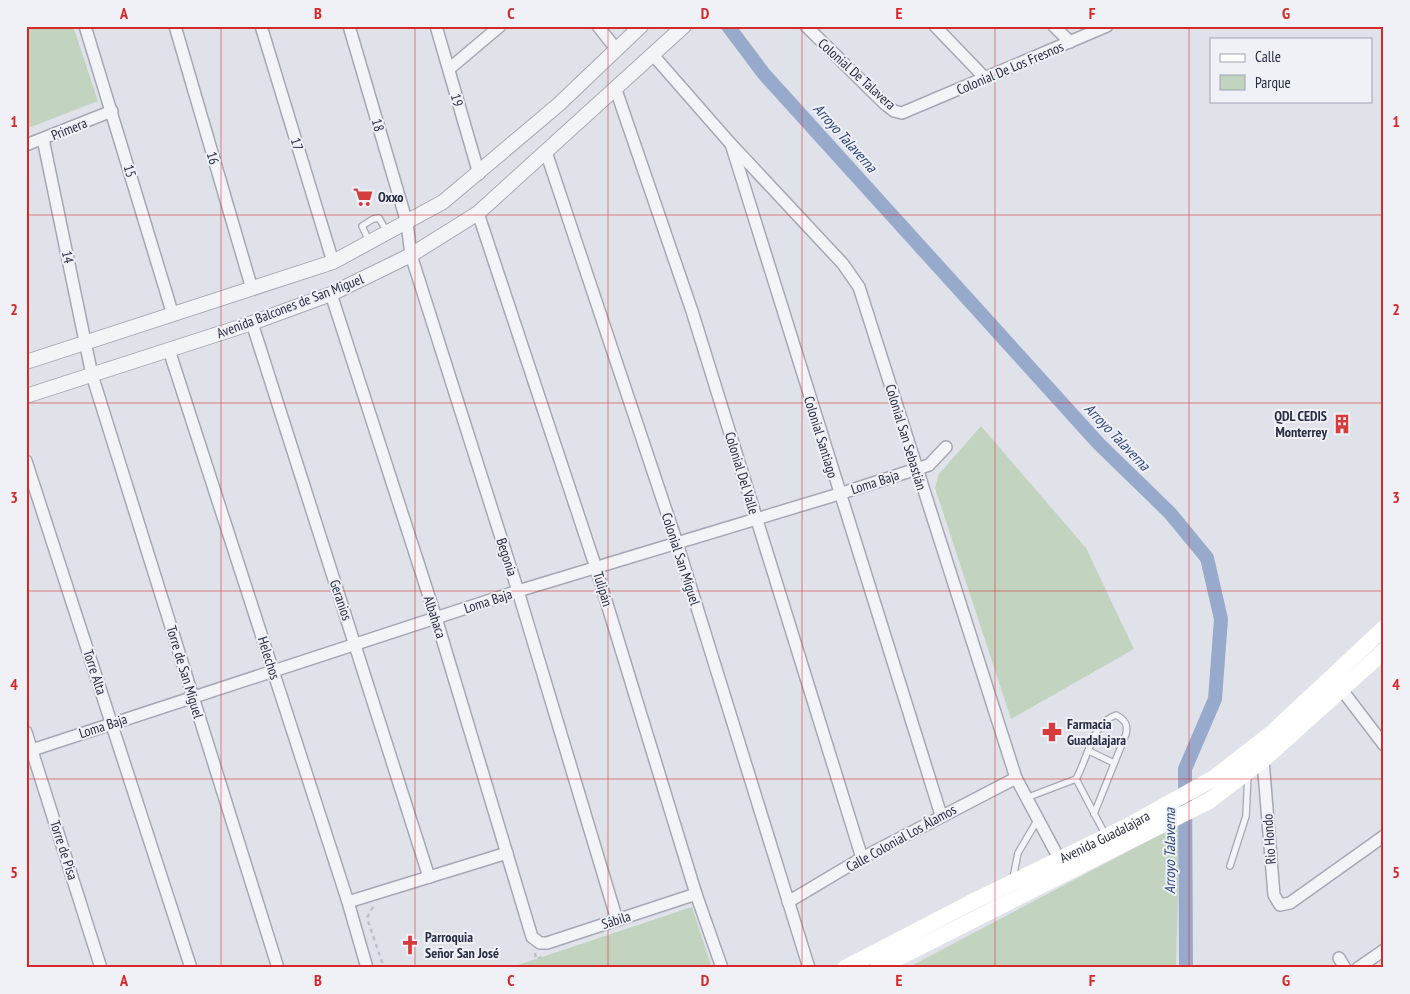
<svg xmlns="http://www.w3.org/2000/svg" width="1410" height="994" viewBox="0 0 1410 994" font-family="'PT Sans Narrow',sans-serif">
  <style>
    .green { fill: #c2d4c0 }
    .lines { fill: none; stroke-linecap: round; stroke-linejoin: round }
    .canal { stroke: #98aacc; stroke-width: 14 }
    .service-casing { stroke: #a5a8b4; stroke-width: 8 }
    .minor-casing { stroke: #a5a8b4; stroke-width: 14 }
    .tertiary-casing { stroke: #a5a8b4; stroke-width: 16 }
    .path { stroke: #bec0c9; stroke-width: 2.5; stroke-dasharray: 4 4; stroke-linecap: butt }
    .service { stroke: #f3f4f8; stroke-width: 5.5 }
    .minor { stroke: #f3f4f8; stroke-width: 11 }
    .tertiary { stroke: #f3f4f8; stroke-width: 14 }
    .secondary { stroke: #fff; stroke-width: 16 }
    .grid { fill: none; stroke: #d62828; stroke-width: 1; stroke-opacity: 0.55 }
    .labels { text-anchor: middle; stroke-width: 4; stroke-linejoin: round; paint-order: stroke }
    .street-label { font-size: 14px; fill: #272d42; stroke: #eff1f7 }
    .poi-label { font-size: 14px; font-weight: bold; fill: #272d42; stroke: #eff1f7; text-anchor: start }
    .water-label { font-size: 15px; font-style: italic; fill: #2e4579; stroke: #eff1f7 }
    .neatline { fill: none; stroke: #d62828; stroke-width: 2 }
    .grid-label { font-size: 16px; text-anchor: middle; font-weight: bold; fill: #d62828 }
  </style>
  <rect width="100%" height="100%" fill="#e0e2ea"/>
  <g class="green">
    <polygon points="26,26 73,26 98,101 26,129"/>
    <polygon points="981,426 1086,548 1134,649 1011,719 935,488 939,474"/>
    <polygon points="1180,824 1176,968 907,968"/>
    <polygon points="692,907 712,968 509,968"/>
  </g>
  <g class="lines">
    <polyline class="canal" points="728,26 764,74 1099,444 1170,513 1207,558 1221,619 1215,699 1185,769 1186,968"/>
    <defs>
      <g id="service">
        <polyline points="369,241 362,226 373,219 379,218 387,232"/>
        <polyline points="1089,751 1114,763"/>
        <polyline points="1076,779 1105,834"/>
        <path d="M 1026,798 L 1076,779 C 1088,758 1092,723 1116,715 C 1125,720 1128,724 1126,734 L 1094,814"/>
        <polyline points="1230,866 1246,816 1248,774"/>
        <polyline points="1013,878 1018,853 1038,819"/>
      </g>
      <g id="minor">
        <polyline points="85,26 173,315"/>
        <polyline points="175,26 252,289"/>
        <polyline points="261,26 333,262"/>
        <polyline points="349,26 407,223 411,255 518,591 617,920"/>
        <polyline points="436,26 479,174"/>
        <polyline points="598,26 616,49"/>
        <polyline points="806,26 885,104 894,111 902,113 1107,26"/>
        <polyline points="935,26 985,78"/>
        <polyline points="1054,26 1070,42"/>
        <polyline points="653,55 730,143 843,264 859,287 1016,778 1063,866"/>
        <polyline points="449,69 500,26"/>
        <polyline points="616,90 692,311 862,858"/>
        <polyline points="43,139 92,375 278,968"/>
        <polyline points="26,145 112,111"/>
        <polyline points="732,147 941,815"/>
        <polyline points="546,152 677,543 809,968"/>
        <polyline points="478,213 596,568 696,894 722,968"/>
        <polyline points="331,294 436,618 532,937 540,943 547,943 696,894"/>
        <polyline points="252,323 429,877"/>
        <polyline points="169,350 348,902 367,968"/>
        <polyline points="26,461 191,968"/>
        <polyline points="1342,690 1384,745"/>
        <polyline points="26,732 101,968"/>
        <polyline points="26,752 518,591 839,494 929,465 946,447"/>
        <polyline points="1263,760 1274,895 1280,905 1290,903 1384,836"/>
        <polyline points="348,902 507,853"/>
        <polyline points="788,902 862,858 1016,778"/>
        <polyline points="1339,958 1345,968"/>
        <polyline points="1358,968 1384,950"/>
      </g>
      <g id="tertiary">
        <polyline points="26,362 333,262 443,202 558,105 641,26"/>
        <polyline points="26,396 252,323 331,294 411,255 478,213 684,26"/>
      </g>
    </defs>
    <use href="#service" class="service-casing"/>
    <use href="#minor" class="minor-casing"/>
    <use href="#tertiary" class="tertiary-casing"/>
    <g class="path">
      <polyline points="373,907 367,918 384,968"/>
      <polyline points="535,953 536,959 545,956"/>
      <polyline points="689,965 690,968"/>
    </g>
    <use href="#service" class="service"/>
    <use href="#minor" class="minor"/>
    <use href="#tertiary" class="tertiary"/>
    <g class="secondary">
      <path id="s1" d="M 845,968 L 970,903 L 1128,826 L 1214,778 L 1273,732 L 1384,628"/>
      <polyline points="878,968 1209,801 1263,760 1384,651"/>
    </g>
  </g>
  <path class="grid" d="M 221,26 L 221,968M 415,26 L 415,968M 608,26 L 608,968M 802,26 L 802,968M 995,26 L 995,968M 1189,26 L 1189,968M 26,215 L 1384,215M 26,403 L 1384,403M 26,591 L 1384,591M 26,779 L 1384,779"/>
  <defs>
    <symbol id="supermarket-bare" viewBox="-9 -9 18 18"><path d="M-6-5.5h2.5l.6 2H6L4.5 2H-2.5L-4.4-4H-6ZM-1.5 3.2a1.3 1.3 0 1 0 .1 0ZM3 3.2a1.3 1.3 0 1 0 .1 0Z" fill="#d73c3d" stroke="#eff1f7" stroke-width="2.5" paint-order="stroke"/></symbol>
    <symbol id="building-bare" viewBox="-9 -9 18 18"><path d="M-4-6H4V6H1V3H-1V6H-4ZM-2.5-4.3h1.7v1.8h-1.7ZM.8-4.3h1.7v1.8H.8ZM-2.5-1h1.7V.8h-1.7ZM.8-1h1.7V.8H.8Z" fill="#d73c3d" stroke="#eff1f7" stroke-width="2.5" paint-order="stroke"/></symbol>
    <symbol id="pharmacy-bare" viewBox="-9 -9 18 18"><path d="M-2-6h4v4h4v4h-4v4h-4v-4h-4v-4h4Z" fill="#d73c3d" stroke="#eff1f7" stroke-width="2.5" paint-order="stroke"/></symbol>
    <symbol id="church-bare" viewBox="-9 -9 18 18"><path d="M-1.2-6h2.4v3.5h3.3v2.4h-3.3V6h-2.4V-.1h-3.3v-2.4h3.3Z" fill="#d73c3d" stroke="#eff1f7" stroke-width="2.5" paint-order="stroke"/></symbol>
  </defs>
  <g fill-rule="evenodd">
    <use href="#supermarket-bare" x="349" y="183" width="28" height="28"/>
    <use href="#building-bare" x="1328" y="410" width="28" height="28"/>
    <use href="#pharmacy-bare" x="1038" y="718" width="28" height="28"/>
    <use href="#church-bare" x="396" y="931" width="28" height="28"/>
  </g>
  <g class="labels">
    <g class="street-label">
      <text transform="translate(1010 68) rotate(-23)" y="5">Colonial De Los Fresnos</text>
      <text transform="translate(857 74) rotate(42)" y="5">Colonial De Talavera</text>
      <text transform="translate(457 100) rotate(74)" y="5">19</text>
      <text transform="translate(378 125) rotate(74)" y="5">18</text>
      <text transform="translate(69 129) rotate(-22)" y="5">Primera</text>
      <text transform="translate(297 144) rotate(73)" y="5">17</text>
      <text transform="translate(213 158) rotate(73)" y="5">16</text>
      <text transform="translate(130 171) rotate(73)" y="5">15</text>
      <text transform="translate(68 257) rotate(78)" y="5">14</text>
      <text transform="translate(290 306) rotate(-21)" y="5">Avenida Balcones de San Miguel</text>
      <text transform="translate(821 437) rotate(73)" y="5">Colonial Santiago</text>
      <text transform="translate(906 437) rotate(73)" y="5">Colonial San Sebastián</text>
      <text transform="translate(742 473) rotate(73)" y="5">Colonial Del Valle</text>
      <text transform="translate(875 482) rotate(-18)" y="5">Loma Baja</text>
      <text transform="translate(507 557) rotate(72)" y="5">Begonia</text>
      <text transform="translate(681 559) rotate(72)" y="5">Colonial San Miguel</text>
      <text transform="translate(603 589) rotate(73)" y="5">Tulipán</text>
      <text transform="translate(341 600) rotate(71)" y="5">Geranios</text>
      <text transform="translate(488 601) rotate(-18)" y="5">Loma Baja</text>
      <text transform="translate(435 617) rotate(72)" y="5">Albahaca</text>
      <text transform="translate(269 658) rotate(72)" y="5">Helechos</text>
      <text transform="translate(95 672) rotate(72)" y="5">Torre Alta</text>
      <text transform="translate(185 672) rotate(73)" y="5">Torre de San Miguel</text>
      <text transform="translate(103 726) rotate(-18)" y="5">Loma Baja</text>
      <text dy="5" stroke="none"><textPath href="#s1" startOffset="291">Avenida Guadalajara</textPath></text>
      <text transform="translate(901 838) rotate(-29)" y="5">Calle Colonial Los Álamos</text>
      <text transform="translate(1269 839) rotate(-94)" y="5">Rio Hondo</text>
      <text transform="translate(64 850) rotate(72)" y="5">Torre de Pisa</text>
      <text transform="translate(616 920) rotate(-18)" y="5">Sábila</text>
    </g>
    <g class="poi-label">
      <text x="378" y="202">Oxxo</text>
      <text x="1327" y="421" text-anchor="end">QDL CEDIS<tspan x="1327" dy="16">Monterrey</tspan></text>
      <text x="1067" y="729">Farmacia<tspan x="1067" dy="16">Guadalajara</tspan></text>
      <text x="425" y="942">Parroquia<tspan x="425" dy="16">Señor San José</tspan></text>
    </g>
    <g class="water-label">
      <text transform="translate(845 138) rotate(48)" y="5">Arroyo Talaverna</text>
      <text transform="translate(1117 437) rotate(46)" y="5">Arroyo Talaverna</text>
      <text transform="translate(1170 851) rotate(-90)" y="5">Arroyo Talaverna</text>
    </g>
  </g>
  <rect width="1410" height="994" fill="none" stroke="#eff1f7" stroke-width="55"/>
  <rect x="1210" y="38" width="162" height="65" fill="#eff1f7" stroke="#9fa3af"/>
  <rect x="1220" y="54" width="25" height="8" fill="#ffffff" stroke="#9fa3af"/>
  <text x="1255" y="62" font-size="15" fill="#272d42">Calle</text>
  <rect x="1220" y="75" width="25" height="15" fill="#c2d4c0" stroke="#9fa3af"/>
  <text x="1255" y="88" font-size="15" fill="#272d42">Parque</text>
  <rect x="28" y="28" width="1354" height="938" class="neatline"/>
  <g class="grid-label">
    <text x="124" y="19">A</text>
    <text x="318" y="19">B</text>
    <text x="511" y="19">C</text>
    <text x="705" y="19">D</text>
    <text x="899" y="19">E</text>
    <text x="1092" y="19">F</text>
    <text x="1286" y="19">G</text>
    <text x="14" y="127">1</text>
    <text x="1396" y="127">1</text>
    <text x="14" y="315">2</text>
    <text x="1396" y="315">2</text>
    <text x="14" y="503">3</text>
    <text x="1396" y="503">3</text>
    <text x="14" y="690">4</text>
    <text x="1396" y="690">4</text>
    <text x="14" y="878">5</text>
    <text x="1396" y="878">5</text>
    <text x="124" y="986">A</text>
    <text x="318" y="986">B</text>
    <text x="511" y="986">C</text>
    <text x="705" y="986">D</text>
    <text x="899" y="986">E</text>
    <text x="1092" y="986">F</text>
    <text x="1286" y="986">G</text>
  </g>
</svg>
